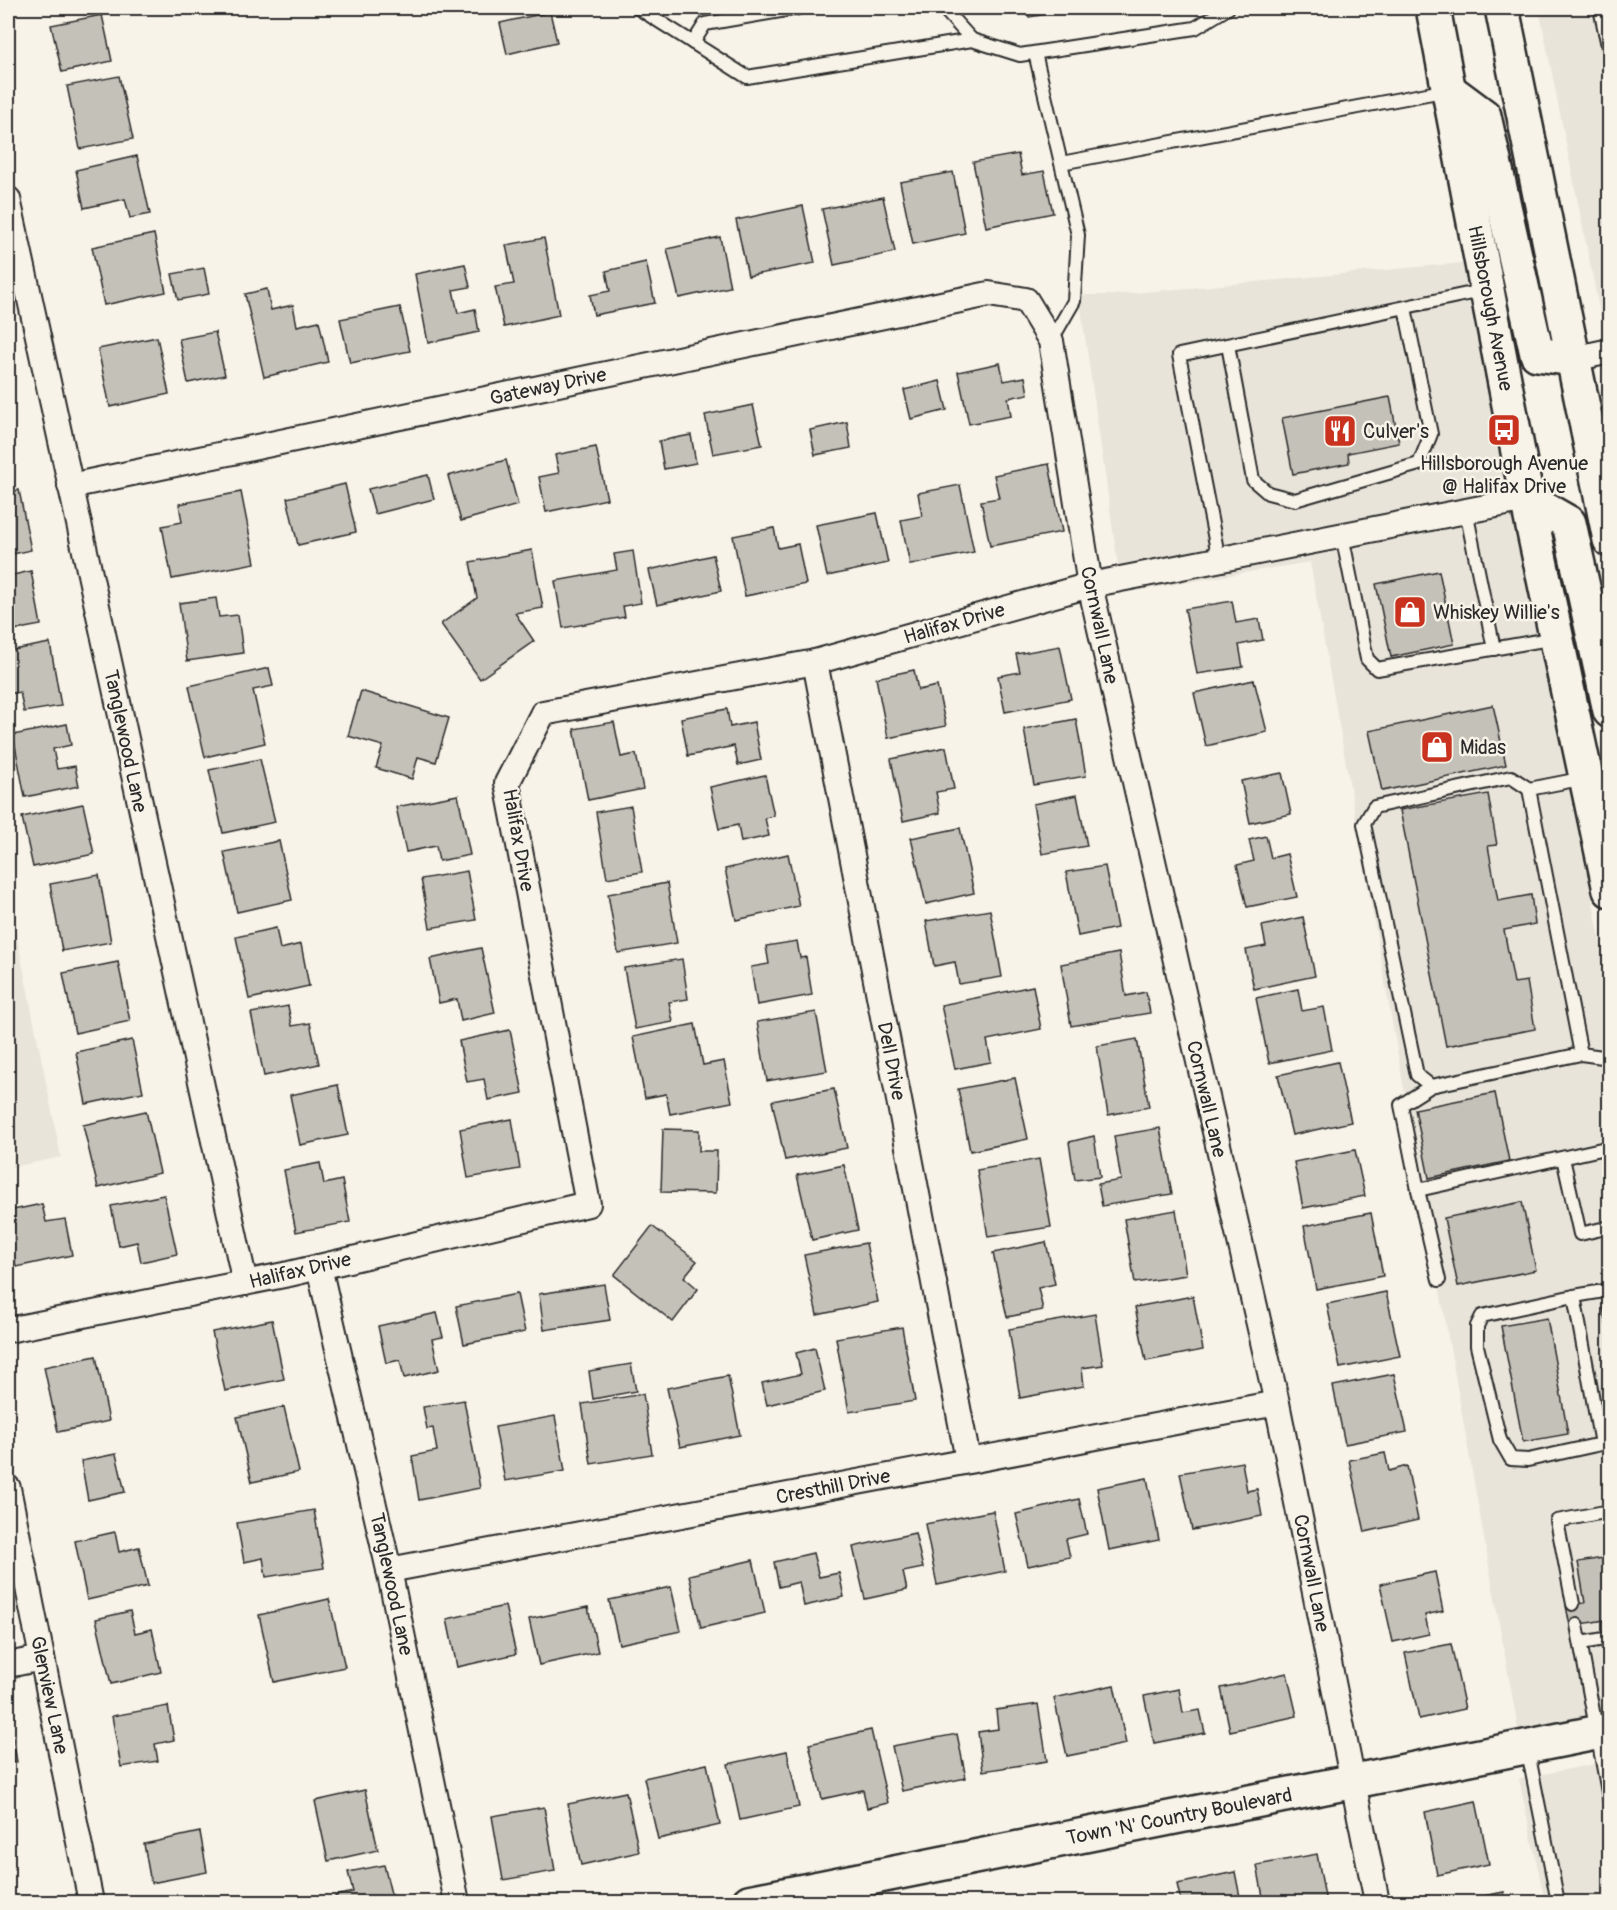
<svg xmlns="http://www.w3.org/2000/svg" width="1617" height="1910" viewBox="0 0 1617 1910" font-family="Pangolin,sans-serif">
  <style>
    .built { fill: #e8e4da }
    .building { fill: #c4c1b9; stroke: #2b2b2b; stroke-width: 1.5 }
    .lines { fill: none; stroke-linecap: round; stroke-linejoin: round }
    .lane-casing { stroke: #2b2b2b; stroke-width: 16 }
    .street-casing { stroke: #2b2b2b; stroke-width: 28 }
    .secondary-casing { stroke: #2b2b2b; stroke-width: 38 }
    .primary-casing { stroke: #2b2b2b; stroke-width: 38 }
    .lane { stroke: #f7f3e8; stroke-width: 12 }
    .street { stroke: #f7f3e8; stroke-width: 24 }
    .secondary { stroke: #f7f3e8; stroke-width: 33 }
    .primary { stroke: #f7f3e8; stroke-width: 33 }
    .labels { text-anchor: middle; stroke-width: 5; stroke-linejoin: round; paint-order: stroke }
    .street-label { font-size: 20px; fill: #2b2b2b; stroke: #f7f3e8 }
    .poi-label { font-size: 20px; fill: #2b2b2b; stroke: #f7f3e8; text-anchor: start }
  </style>
  <rect width="100%" height="100%" fill="#f7f3e8"/>
  <filter id="ink" filterUnits="userSpaceOnUse"><feTurbulence type="fractalNoise" baseFrequency=".0167" numOctaves="2"/><feDisplacementMap in="SourceGraphic" scale="12" xChannelSelector="R" yChannelSelector="G"/><feConvolveMatrix kernelMatrix="1 2 1 2 8 2 1 2 1" color-interpolation-filters="sRGB"/></filter>
  <g filter="url(#ink)">
    <g class="built">
      <polygon points="1539,8 1609,8 1610,337 1605,338"/>
      <polygon points="1462,263 1508,489 1118,565 1079,295 1112,295"/>
      <polygon points="1514,516 1609,982 1609,1715 1519,1734 1310,562 1122,593"/>
      <polygon points="8,892 61,1157 8,1168"/>
      <polygon points="1609,1761 1609,1902 1545,1902 1519,1779"/>
    </g>
    <g class="building">
      <polygon points="1015,8 1053,8 1054,13 1029,17"/>
      <polygon points="550,12 557,42 507,54 500,23"/>
      <polygon points="102,15 112,61 62,72 51,25"/>
      <polygon points="119,76 133,139 80,149 67,86"/>
      <polygon points="1018,154 1022,175 1044,171 1053,213 986,227 973,162"/>
      <polygon points="137,156 150,214 130,218 125,199 84,208 76,170"/>
      <polygon points="953,172 965,233 913,244 900,182"/>
      <polygon points="883,197 895,252 834,265 822,209"/>
      <polygon points="803,206 815,263 748,276 736,220"/>
      <polygon points="154,234 166,292 104,305 92,247"/>
      <polygon points="720,237 730,287 679,298 667,249"/>
      <polygon points="544,238 559,315 504,327 495,287 514,284 506,245"/>
      <polygon points="646,262 655,303 594,315 590,295 610,291 606,271"/>
      <polygon points="465,264 470,287 453,290 458,313 475,309 479,332 428,343 415,274"/>
      <polygon points="204,268 209,294 178,300 172,274"/>
      <polygon points="267,289 271,310 293,305 297,326 319,321 328,362 264,377 245,294"/>
      <polygon points="400,307 410,351 350,363 340,319"/>
      <polygon points="215,332 225,375 188,383 179,339"/>
      <polygon points="157,337 169,394 110,407 98,349"/>
      <polygon points="1000,363 1004,381 1025,377 1028,394 1008,398 1011,416 969,424 958,372"/>
      <polygon points="940,381 947,410 911,419 904,390"/>
      <polygon points="1390,397 1399,443 1348,453 1349,463 1293,474 1282,418"/>
      <polygon points="753,405 762,445 713,454 705,415"/>
      <polygon points="847,422 851,448 815,455 810,430"/>
      <polygon points="691,435 696,463 664,469 659,441"/>
      <polygon points="8,442 13,474 8,475"/>
      <polygon points="596,447 607,499 546,512 539,477 559,473 555,455"/>
      <polygon points="506,460 518,505 461,521 448,476"/>
      <polygon points="1049,464 1062,532 990,546 981,501 999,498 994,475"/>
      <polygon points="428,475 434,499 375,514 368,489"/>
      <polygon points="345,484 356,532 298,545 287,498"/>
      <polygon points="960,485 974,552 910,565 901,520 922,516 918,493"/>
      <polygon points="19,490 31,550 8,555 8,493"/>
      <polygon points="241,492 255,563 172,579 162,526 182,522 179,504"/>
      <polygon points="877,513 888,563 827,576 816,525"/>
      <polygon points="774,528 778,548 798,544 806,584 745,596 733,536"/>
      <polygon points="532,550 543,608 515,613 534,641 480,679 441,624 477,598 470,562"/>
      <polygon points="633,551 641,603 623,606 625,617 563,628 555,581 617,570 614,554"/>
      <polygon points="713,555 721,591 657,605 649,570"/>
      <polygon points="31,571 41,625 8,631 8,576"/>
      <polygon points="1439,571 1454,644 1391,657 1376,584"/>
      <polygon points="216,598 219,617 238,615 243,653 187,661 179,603"/>
      <polygon points="1232,601 1236,623 1259,619 1263,640 1239,645 1243,667 1197,674 1185,609"/>
      <polygon points="50,643 61,706 24,712 20,692 8,694 8,651"/>
      <polygon points="1060,646 1071,699 1005,712 998,676 1020,672 1016,654"/>
      <polygon points="269,668 273,686 253,690 265,743 205,757 189,686"/>
      <polygon points="914,670 918,690 937,686 946,726 888,738 876,678"/>
      <polygon points="1254,680 1267,732 1206,746 1194,693"/>
      <polygon points="361,691 449,718 436,762 418,757 412,779 376,768 383,746 348,736"/>
      <polygon points="1493,705 1506,765 1382,791 1369,731"/>
      <polygon points="727,709 730,727 754,722 761,760 738,765 734,746 688,756 681,718"/>
      <polygon points="1076,719 1086,776 1034,785 1024,729"/>
      <polygon points="614,722 621,757 636,754 643,789 588,800 574,729"/>
      <polygon points="67,724 71,745 53,749 57,769 75,766 79,786 25,797 13,735"/>
      <polygon points="946,747 954,789 936,792 940,813 903,821 891,759"/>
      <polygon points="260,759 275,822 223,833 209,770"/>
      <polygon points="1282,773 1291,814 1250,823 1241,781"/>
      <polygon points="765,775 774,816 765,818 769,836 741,842 738,825 719,829 710,787"/>
      <polygon points="1488,794 1497,845 1488,846 1498,901 1531,895 1535,924 1504,930 1514,983 1527,981 1535,1029 1446,1046 1400,810"/>
      <polygon points="458,795 470,855 439,861 436,846 406,852 396,807"/>
      <polygon points="1077,795 1087,846 1042,854 1033,804"/>
      <polygon points="83,804 94,854 33,867 22,817"/>
      <polygon points="631,806 642,872 607,878 596,812"/>
      <polygon points="960,828 974,893 926,904 911,838"/>
      <polygon points="1266,836 1271,858 1287,854 1297,897 1247,907 1237,865 1254,861 1249,840"/>
      <polygon points="279,841 292,900 237,912 224,852"/>
      <polygon points="788,854 799,906 736,920 725,869"/>
      <polygon points="1105,866 1117,928 1078,936 1066,872"/>
      <polygon points="467,871 476,920 430,928 421,879"/>
      <polygon points="99,875 111,942 62,951 50,884"/>
      <polygon points="667,883 677,943 618,953 608,894"/>
      <polygon points="990,910 1002,977 959,984 955,962 934,966 926,921"/>
      <polygon points="1303,917 1315,976 1254,989 1246,950 1266,946 1262,926"/>
      <polygon points="276,928 280,949 301,944 309,986 249,999 236,937"/>
      <polygon points="797,941 800,958 806,957 812,995 757,1005 751,967 769,964 766,946"/>
      <polygon points="481,948 495,1013 461,1021 457,999 439,1003 430,959"/>
      <polygon points="1119,953 1126,996 1146,992 1150,1013 1071,1026 1061,964"/>
      <polygon points="682,959 688,999 669,1002 673,1022 635,1029 624,968"/>
      <polygon points="118,962 130,1021 75,1033 63,973"/>
      <polygon points="1033,986 1041,1029 987,1040 991,1062 955,1069 941,1005"/>
      <polygon points="1298,989 1302,1011 1324,1007 1332,1050 1269,1063 1256,998"/>
      <polygon points="288,1006 292,1026 310,1023 319,1064 264,1076 251,1013"/>
      <polygon points="816,1012 827,1071 767,1081 757,1022"/>
      <polygon points="695,1024 703,1065 724,1061 732,1102 670,1114 666,1094 645,1098 633,1037"/>
      <polygon points="510,1030 523,1093 488,1100 484,1079 467,1082 459,1041"/>
      <polygon points="1137,1039 1149,1107 1108,1115 1097,1046"/>
      <polygon points="132,1040 143,1092 86,1104 76,1052"/>
      <polygon points="1338,1062 1351,1122 1292,1135 1278,1075"/>
      <polygon points="1015,1078 1028,1139 970,1151 958,1089"/>
      <polygon points="338,1085 348,1135 300,1145 290,1095"/>
      <polygon points="834,1089 847,1148 785,1160 772,1101"/>
      <polygon points="1495,1093 1509,1161 1429,1178 1415,1109"/>
      <polygon points="146,1111 160,1173 98,1188 83,1125"/>
      <polygon points="512,1119 520,1169 468,1178 460,1129"/>
      <polygon points="1160,1128 1172,1194 1102,1206 1098,1184 1121,1180 1114,1136"/>
      <polygon points="663,1129 699,1130 699,1151 717,1151 716,1193 661,1192"/>
      <polygon points="1094,1136 1100,1177 1075,1180 1069,1142"/>
      <polygon points="1355,1150 1365,1196 1303,1208 1294,1162"/>
      <polygon points="1039,1159 1051,1227 988,1237 977,1170"/>
      <polygon points="320,1163 324,1184 342,1180 350,1222 296,1232 284,1170"/>
      <polygon points="844,1165 858,1230 812,1240 797,1175"/>
      <polygon points="164,1195 177,1254 141,1262 137,1242 119,1246 111,1206"/>
      <polygon points="1522,1202 1536,1270 1458,1286 1444,1218"/>
      <polygon points="42,1204 46,1222 65,1219 72,1255 16,1267 8,1227 8,1211"/>
      <polygon points="1176,1210 1186,1275 1135,1283 1124,1219"/>
      <polygon points="1371,1213 1383,1276 1316,1289 1304,1226"/>
      <polygon points="652,1226 697,1261 684,1277 698,1289 673,1322 614,1275"/>
      <polygon points="1046,1242 1055,1284 1038,1288 1043,1310 1007,1317 993,1253"/>
      <polygon points="866,1243 878,1302 817,1315 804,1255"/>
      <polygon points="604,1284 610,1320 544,1330 539,1294"/>
      <polygon points="1386,1292 1400,1356 1340,1368 1327,1304"/>
      <polygon points="517,1294 525,1332 464,1344 456,1306"/>
      <polygon points="1193,1296 1203,1350 1146,1361 1135,1307"/>
      <polygon points="1610,1308 1610,1341 1603,1309"/>
      <polygon points="437,1313 443,1337 432,1339 439,1370 404,1378 400,1360 386,1363 378,1326"/>
      <polygon points="1095,1314 1103,1365 1082,1368 1084,1386 1020,1398 1009,1329"/>
      <polygon points="1547,1318 1568,1434 1523,1442 1501,1326"/>
      <polygon points="272,1320 284,1379 225,1391 212,1332"/>
      <polygon points="902,1327 915,1401 849,1412 836,1338"/>
      <polygon points="815,1348 825,1391 767,1405 762,1383 801,1374 796,1353"/>
      <polygon points="96,1356 109,1421 58,1432 44,1367"/>
      <polygon points="631,1364 636,1391 593,1399 589,1371"/>
      <polygon points="1394,1374 1407,1432 1345,1444 1333,1386"/>
      <polygon points="728,1376 740,1435 680,1447 667,1388"/>
      <polygon points="643,1394 652,1454 591,1464 582,1404"/>
      <polygon points="464,1400 480,1488 419,1500 412,1456 437,1451 433,1428 427,1429 423,1407"/>
      <polygon points="284,1407 299,1472 252,1482 237,1417"/>
      <polygon points="555,1416 565,1471 505,1481 495,1427"/>
      <polygon points="1385,1453 1389,1471 1407,1466 1418,1520 1365,1532 1349,1460"/>
      <polygon points="116,1454 125,1492 88,1500 81,1461"/>
      <polygon points="1242,1462 1247,1491 1257,1489 1262,1516 1192,1530 1180,1473"/>
      <polygon points="1147,1478 1159,1540 1109,1550 1097,1488"/>
      <polygon points="1079,1499 1087,1534 1066,1539 1070,1557 1028,1566 1016,1514"/>
      <polygon points="314,1510 324,1568 266,1577 263,1558 244,1562 237,1523"/>
      <polygon points="993,1511 1005,1571 937,1585 925,1524"/>
      <polygon points="115,1532 119,1552 139,1547 148,1586 87,1600 75,1541"/>
      <polygon points="915,1533 923,1568 903,1572 907,1590 865,1599 853,1547"/>
      <polygon points="813,1553 819,1577 839,1573 844,1597 804,1606 799,1582 779,1587 774,1562"/>
      <polygon points="1610,1557 1610,1619 1570,1626 1566,1606 1585,1603 1578,1562"/>
      <polygon points="753,1560 765,1613 701,1628 689,1575"/>
      <polygon points="1435,1572 1443,1611 1425,1615 1429,1634 1393,1642 1380,1584"/>
      <polygon points="671,1587 681,1631 619,1644 609,1600"/>
      <polygon points="329,1599 345,1667 274,1682 259,1615"/>
      <polygon points="505,1606 516,1654 457,1667 447,1619"/>
      <polygon points="588,1607 598,1652 539,1665 529,1619"/>
      <polygon points="130,1611 135,1633 152,1629 161,1672 111,1684 96,1619"/>
      <polygon points="1451,1644 1465,1709 1419,1719 1405,1653"/>
      <polygon points="1287,1673 1297,1716 1230,1731 1221,1688"/>
      <polygon points="1114,1685 1126,1744 1067,1756 1054,1698"/>
      <polygon points="1179,1689 1183,1713 1200,1710 1205,1733 1154,1743 1144,1696"/>
      <polygon points="1038,1704 1047,1761 983,1771 978,1732 998,1729 996,1710"/>
      <polygon points="168,1706 174,1740 155,1744 158,1761 121,1767 112,1716"/>
      <polygon points="8,1708 17,1762 8,1764"/>
      <polygon points="871,1730 888,1803 867,1808 863,1790 822,1799 809,1744"/>
      <polygon points="957,1734 966,1778 902,1791 892,1746"/>
      <polygon points="787,1751 799,1807 740,1820 728,1764"/>
      <polygon points="707,1764 720,1825 658,1839 644,1778"/>
      <polygon points="365,1790 378,1850 328,1861 315,1801"/>
      <polygon points="626,1792 639,1852 581,1865 568,1804"/>
      <polygon points="1476,1801 1489,1864 1437,1875 1425,1812"/>
      <polygon points="544,1807 555,1871 503,1880 492,1816"/>
      <polygon points="200,1832 207,1872 151,1883 144,1844"/>
      <polygon points="1317,1854 1326,1902 1264,1902 1257,1865"/>
      <polygon points="384,1865 393,1902 337,1902 335,1896 353,1892 348,1872"/>
      <polygon points="1235,1872 1241,1902 1181,1902 1177,1884"/>
      <polygon points="1504,1892 1506,1902 1454,1902"/>
    </g>
    <g class="lines">
      <defs>
        <g id="lane">
          <polyline points="638,8 747,77 972,40 1020,55 1195,28 1228,8"/>
          <polyline points="943,8 972,40"/>
          <polyline points="1600,8 1605,32"/>
          <polyline points="1610,31 1605,32 1610,55"/>
          <polyline points="693,43 705,24 798,8"/>
          <polyline points="1035,53 1078,235 1074,301 1051,341"/>
          <polyline points="1061,163 1448,90"/>
          <polyline points="1228,345 1253,480 1268,493 1295,500 1419,464 1431,434 1405,308"/>
          <polyline points="1466,511 1494,649"/>
          <polyline points="1342,535 1367,659 1377,669 1555,638"/>
          <polyline points="1219,560 1179,355 1486,290"/>
          <polyline points="1585,778 1529,789 1581,1054 1610,1058"/>
          <polyline points="1529,789 1511,777 1374,807 1364,824 1417,1075 1431,1086 1581,1054"/>
          <polyline points="1431,1086 1401,1105 1418,1190 1610,1147"/>
          <polyline points="1563,1158 1580,1234 1610,1227"/>
          <polyline points="1418,1190 1439,1280"/>
          <polyline points="1574,1296 1482,1316 1477,1326 1477,1346 1500,1440 1511,1459 1528,1460 1601,1444"/>
          <polyline points="1608,1443 1601,1444 1574,1296 1610,1290"/>
          <polyline points="1573,1604 1557,1521 1610,1511"/>
          <polyline points="1577,1625 1610,1803"/>
          <polyline points="1581,1643 1610,1638"/>
          <polyline points="1527,1747 1558,1902"/>
        </g>
        <g id="street">
          <polyline points="8,199 245,1283"/>
          <polyline points="1573,359 1610,351"/>
          <polyline points="70,486 989,294 1026,300 1051,341 1090,585 1277,1403 1377,1902"/>
          <polyline points="815,662 968,1460"/>
          <polyline points="319,1267 389,1570 457,1902"/>
          <polyline points="8,1330 289,1274 588,1204 507,783 543,713 815,662 1090,585 1527,499"/>
          <polyline points="8,1488 91,1902"/>
          <polyline points="389,1570 1277,1403"/>
          <polyline points="8,1665 42,1658"/>
        </g>
        <polyline id="secondary" points="749,1902 1610,1730"/>
        <g id="primary">
          <polyline points="1433,8 1527,499 1610,890"/>
          <polyline points="1502,8 1610,540"/>
          <polyline points="1449,90 1484,116 1537,354 1573,359"/>
          <polyline points="1527,499 1569,523 1610,711"/>
        </g>
      </defs>
      <use href="#lane" class="lane-casing"/>
      <use href="#street" class="street-casing"/>
      <use href="#secondary" class="secondary-casing"/>
      <use href="#primary" class="primary-casing"/>
      <use href="#lane" class="lane"/>
      <use href="#street" class="street"/>
      <use href="#secondary" class="secondary"/>
      <use href="#primary" class="primary"/>
    </g>
  </g>
  <defs>
    <symbol id="bus-square" viewBox="-11 -11 22 22"><rect x="-9" y="-9" width="18" height="18" rx="4" fill="#c8321e" stroke="#f7f3e8"/><path d="M-5-6H5V4H4V6H2V4H-2V6H-4V4H-5ZM-3.5-4V0h7V-4ZM-3.5 1.2v1.5H-2V1.2ZM2 1.2v1.5H3.5V1.2Z" fill="#fff"/></symbol>
    <symbol id="restaurant-square" viewBox="-11 -11 22 22"><rect x="-9" y="-9" width="18" height="18" rx="4" fill="#c8321e" stroke="#f7f3e8"/><path d="M-5-6h1v4h1v-4h1v4h1v-4h1v5L-1.5 .5V6h-2V.5L-5-1ZM5-6V6H3V1.5H1.5Q1.5-4 5-6Z" fill="#fff"/></symbol>
    <symbol id="shop-square" viewBox="-11 -11 22 22"><rect x="-9" y="-9" width="18" height="18" rx="4" fill="#c8321e" stroke="#f7f3e8"/><path d="M-5-2.5h2.3a2.7 3.5 0 0 1 5.4 0H5L5.5 6h-11ZM-1.5-2.5h3a1.5 2.3 0 0 0-3 0Z" fill="#fff"/></symbol>
  </defs>
  <g fill-rule="evenodd">
    <use href="#bus-square" x="1485" y="411" width="38" height="38"/>
    <use href="#restaurant-square" x="1321" y="412" width="38" height="38"/>
    <use href="#shop-square" x="1391" y="593" width="38" height="38"/>
    <use href="#shop-square" x="1418" y="728" width="38" height="38"/>
  </g>
  <g class="labels">
    <g class="street-label">
      <text transform="translate(1491 308) rotate(79)" y="7">Hillsborough Avenue</text>
      <text transform="translate(548 386) rotate(-12)" y="7">Gateway Drive</text>
      <text transform="translate(954 623) rotate(-16)" y="7">Halifax Drive</text>
      <text transform="translate(1100 625) rotate(78)" y="7">Cornwall Lane</text>
      <text transform="translate(126 741) rotate(78)" y="7">Tanglewood Lane</text>
      <text transform="translate(519 840) rotate(80)" y="7">Halifax Drive</text>
      <text transform="translate(892 1061) rotate(79)" y="7">Dell Drive</text>
      <text transform="translate(1207 1099) rotate(77)" y="7">Cornwall Lane</text>
      <text transform="translate(300 1270) rotate(-13)" y="7">Halifax Drive</text>
      <text transform="translate(833 1486) rotate(-11)" y="7">Cresthill Drive</text>
      <text transform="translate(1312 1573) rotate(79)" y="7">Cornwall Lane</text>
      <text transform="translate(392 1584) rotate(78)" y="7">Tanglewood Lane</text>
      <text transform="translate(50 1695) rotate(78)" y="7">Glenview Lane</text>
      <text transform="translate(1179 1816) rotate(-11)" y="7">Town 'N' Country Boulevard</text>
    </g>
    <g class="poi-label">
      <text x="1363" y="438">Culver's</text>
      <text x="1504" y="470" text-anchor="middle">Hillsborough Avenue<tspan x="1504" dy="23">@ Halifax Drive</tspan></text>
      <text x="1433" y="619">Whiskey Willie's</text>
      <text x="1460" y="754">Midas</text>
    </g>
  </g>
  <rect width="1617" height="1910" fill="none" stroke="#f7f3e8" stroke-width="30"/>
  <rect x="15" y="15" width="1587" height="1880" fill="none" stroke="#2b2b2b" stroke-width="2" filter="url(#ink)"/>
</svg>
